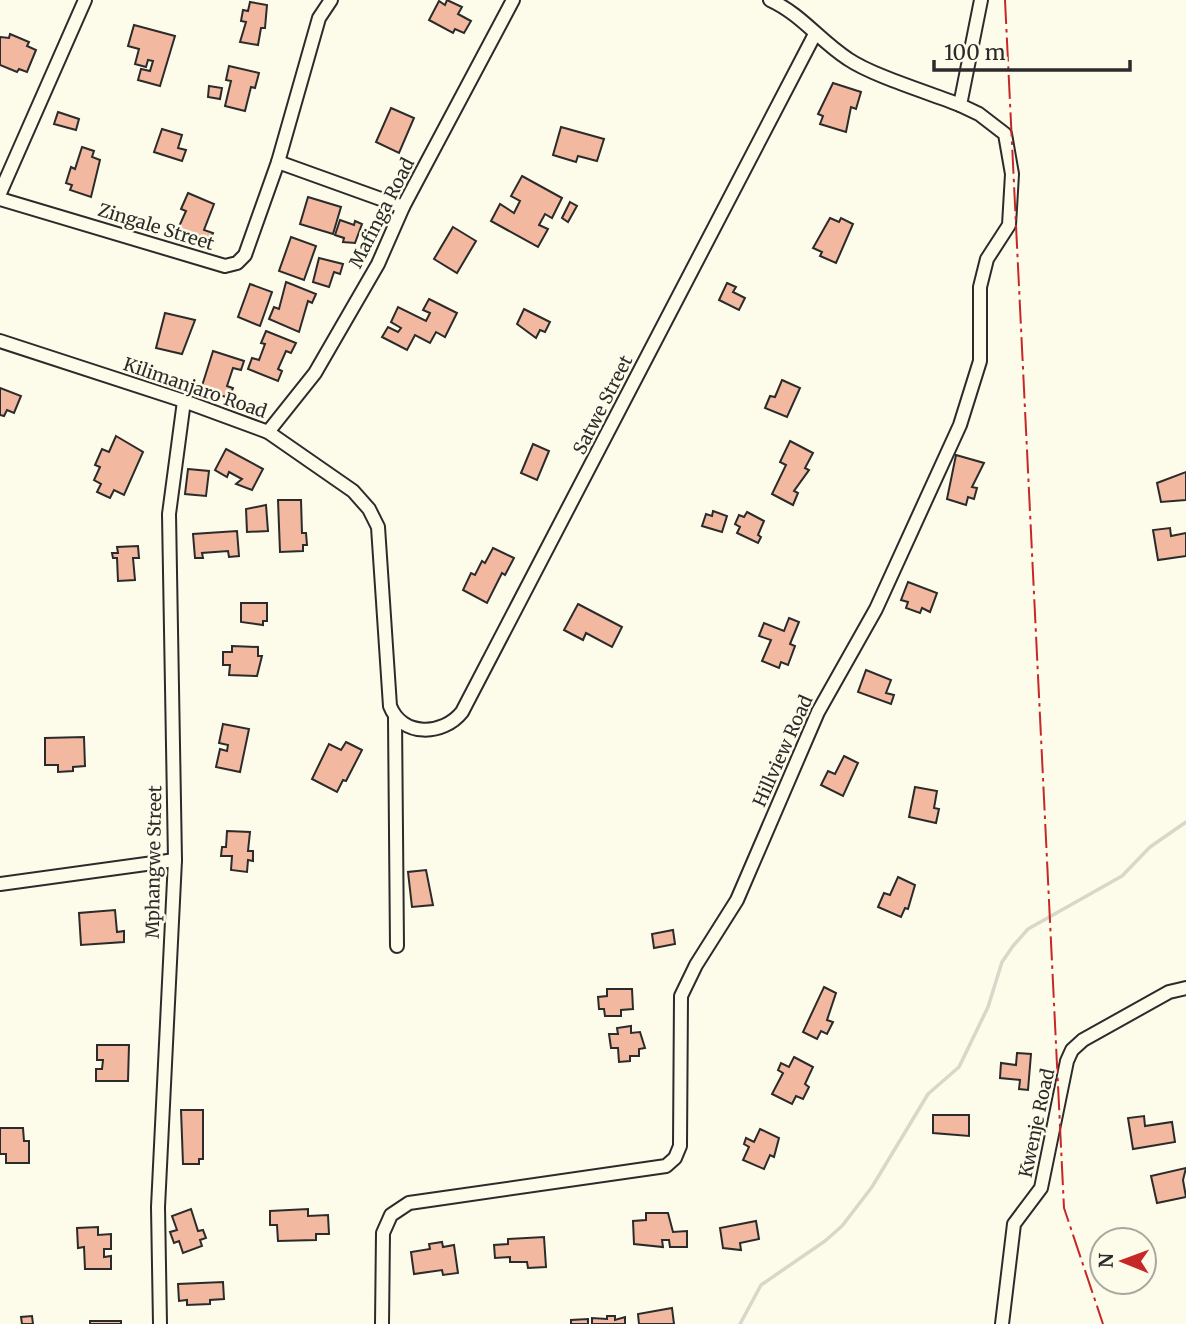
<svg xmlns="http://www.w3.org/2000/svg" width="1186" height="1324" viewBox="0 0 1186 1324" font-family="Merriweather,serif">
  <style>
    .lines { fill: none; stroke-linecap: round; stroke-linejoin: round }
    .stream { stroke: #d8d7c9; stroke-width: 3.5 }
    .building { fill: #f2b8a0; stroke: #2b2b2b; stroke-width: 2 }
    .street-casing { stroke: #2b2b2b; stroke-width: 16 }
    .street { stroke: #fdfbea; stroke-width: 12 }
    .power { stroke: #c62828; stroke-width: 2; stroke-dasharray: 24 5 3.5 5; stroke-linecap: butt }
    .labels { text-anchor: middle; stroke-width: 5; stroke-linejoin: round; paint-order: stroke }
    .street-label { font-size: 18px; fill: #2b2b2b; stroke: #fdfbea }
  </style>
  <rect width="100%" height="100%" fill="#fdfbea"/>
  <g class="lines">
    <polyline class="stream" points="740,1324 761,1285 825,1241 842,1226 872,1187 928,1094 959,1067 988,1007 1002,962 1013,946 1028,929 1122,876 1150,847 1186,822"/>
  </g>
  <g class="building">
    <polygon points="447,0 462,7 458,14 471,21 464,33 455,29 453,33 429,20 439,1 445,5"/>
    <polygon points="250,2 267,5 265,28 261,28 258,45 240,42 246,22 241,21 243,10 248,11"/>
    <polygon points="134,25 175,36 160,86 138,80 141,69 150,71 153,61 148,60 146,67 135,64 139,49 128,46"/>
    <polygon points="10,34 29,42 27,46 36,50 27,72 19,69 17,72 0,65 0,37 9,38"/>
    <polygon points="229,66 259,73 255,88 251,87 245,111 225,106 231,81 226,80"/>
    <polygon points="833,83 861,92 856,109 851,107 846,132 820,124 823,116 818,114"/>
    <polygon points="209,86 222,88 220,99 208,97"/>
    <polygon points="391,108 414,118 399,153 376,142"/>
    <polygon points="58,112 79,119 76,130 54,124"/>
    <polygon points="561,127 604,139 597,161 578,156 576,162 553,155"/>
    <polygon points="162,129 182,135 178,148 186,150 182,161 154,152"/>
    <polygon points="82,147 94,151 92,157 100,160 91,197 70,190 72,185 66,183 71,167 75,169"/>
    <polygon points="522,176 562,198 552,218 545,214 539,225 548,229 538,247 491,221 500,204 514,213 520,201 511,196"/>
    <polygon points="188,193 214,204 204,230 213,233 208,244 177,231 186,211 181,209"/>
    <polygon points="308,197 341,207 333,234 300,224"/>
    <polygon points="570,202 577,206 568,222 562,218"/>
    <polygon points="830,218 839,222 841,218 853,224 836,263 820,256 822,252 813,248"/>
    <polygon points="340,220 354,225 355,221 362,224 355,243 343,242 344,238 335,235"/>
    <polygon points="453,227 476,241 457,273 434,259"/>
    <polygon points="291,237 316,246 304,280 279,271"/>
    <polygon points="319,258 343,264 340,274 334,272 329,287 313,282"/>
    <polygon points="286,282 316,294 312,303 308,301 299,332 269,319 274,307 279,309"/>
    <polygon points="727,283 736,287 733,292 745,298 739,310 719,300"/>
    <polygon points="250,284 272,292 260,326 238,317"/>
    <polygon points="429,299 457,313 445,337 436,332 430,343 415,335 407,350 382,337 388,327 398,332 401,328 391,322 398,307 426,321 430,313 423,310"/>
    <polygon points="524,309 550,322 545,332 540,330 536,338 517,324"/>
    <polygon points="165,313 195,320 182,354 156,348"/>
    <polygon points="266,331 296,343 291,353 286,351 278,369 282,371 278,381 248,369 252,358 259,360 265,344 261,343"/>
    <polygon points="213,351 244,361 241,370 233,368 227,386 233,388 229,398 201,389"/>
    <polygon points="782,380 800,388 787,417 765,408 770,396 775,397"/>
    <polygon points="0,388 21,396 14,413 7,410 4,416 0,415"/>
    <polygon points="116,436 143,452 124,495 114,490 110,498 97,492 101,484 94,480 100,467 95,465 102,449 109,452"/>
    <polygon points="790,441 813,453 805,468 809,470 794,491 798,493 793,505 772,494 786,465 780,462"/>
    <polygon points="533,444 549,451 537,480 521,473"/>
    <polygon points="226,449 263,469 252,490 236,484 242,479 229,472 227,477 215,470"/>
    <polygon points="956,455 984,463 972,487 977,488 974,499 968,497 966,505 947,499"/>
    <polygon points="188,469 209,471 206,496 185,494"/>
    <polygon points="1186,472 1186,500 1161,502 1157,483"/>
    <polygon points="278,500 301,500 302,533 306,533 307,545 303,545 303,551 280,552"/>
    <polygon points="266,505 268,531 247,532 246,509"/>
    <polygon points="713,511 727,516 722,532 702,526 706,514 712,516"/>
    <polygon points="747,512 764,521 758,535 761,537 758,543 737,533 740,527 735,524 739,515 744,517"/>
    <polygon points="1170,528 1171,536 1186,533 1186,556 1158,560 1153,530"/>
    <polygon points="237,531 239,556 229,557 228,551 202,553 203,558 195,558 193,534"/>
    <polygon points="138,546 139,558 133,558 135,580 118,581 117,558 113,558 112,553 118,553 117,547"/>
    <polygon points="493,548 514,558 505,575 502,573 487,603 463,590 471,573 475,575 482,561 485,563"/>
    <polygon points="908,582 937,593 930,612 922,608 920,613 906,608 908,602 901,600"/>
    <polygon points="241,603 267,603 267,621 263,621 263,625 241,622"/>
    <polygon points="578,604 622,627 612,647 586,633 583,640 564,630"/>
    <polygon points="789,618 799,622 790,644 795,646 788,665 781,662 779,668 762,661 771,640 759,636 764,623 784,631"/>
    <polygon points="232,646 258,647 258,656 262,656 257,676 229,675 230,665 223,665 223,652 232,652"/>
    <polygon points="866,670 891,680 886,693 894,695 891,704 858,692"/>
    <polygon points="223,724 249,729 240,772 216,767 220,749 227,751 228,745 219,743"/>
    <polygon points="84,737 85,766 73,767 73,771 58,772 58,765 45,765 45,738"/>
    <polygon points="346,742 362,750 346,781 343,780 337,792 312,779 329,744 341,750"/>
    <polygon points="844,756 858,763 843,796 821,785 828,771 835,774"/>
    <polygon points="915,787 937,791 934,808 939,809 936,823 909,817"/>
    <polygon points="227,831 250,832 248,851 253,851 253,861 248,860 247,872 231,870 232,856 221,856 222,847 226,847"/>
    <polygon points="426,870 433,905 412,907 408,872"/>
    <polygon points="898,877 915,885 908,909 905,908 901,917 878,907 884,893 890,895"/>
    <polygon points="115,910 117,932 124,931 124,942 81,945 79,913"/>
    <polygon points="673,930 675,944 654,948 652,934"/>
    <polygon points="824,987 836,993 827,1020 833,1022 827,1034 821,1031 817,1039 803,1032"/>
    <polygon points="607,989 632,989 633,1009 621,1010 621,1016 605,1016 604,1009 599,1009 598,997 607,996"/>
    <polygon points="631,1026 631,1033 640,1032 645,1048 639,1049 639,1056 630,1056 630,1061 619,1062 618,1048 611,1048 609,1034 618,1034 617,1028"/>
    <polygon points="97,1045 129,1045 128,1081 96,1081 96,1069 102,1069 103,1060 97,1060"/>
    <polygon points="1017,1053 1031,1054 1028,1090 1019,1089 1020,1080 1000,1078 1001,1063 1016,1065"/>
    <polygon points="794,1057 813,1067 805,1084 809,1087 803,1099 796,1096 792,1104 772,1094 783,1073 778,1070 781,1063 789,1067"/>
    <polygon points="181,1110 203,1110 203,1159 199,1159 199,1164 183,1164"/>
    <polygon points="933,1115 969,1115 969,1136 933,1133"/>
    <polygon points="1144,1116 1145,1126 1172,1122 1175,1142 1133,1149 1128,1118"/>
    <polygon points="0,1128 23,1128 24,1141 29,1141 29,1163 6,1163 6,1154 0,1154"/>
    <polygon points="760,1129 779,1138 774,1157 770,1155 764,1169 743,1160 749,1147 744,1144 746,1138 754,1142"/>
    <polygon points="1186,1168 1183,1180 1186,1197 1157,1203 1151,1176"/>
    <polygon points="191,1209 198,1231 203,1230 206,1238 200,1240 202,1246 183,1253 179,1241 174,1243 170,1232 177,1230 172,1216"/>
    <polygon points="308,1209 308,1216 328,1215 329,1234 316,1234 316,1240 278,1241 277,1225 270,1225 270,1211"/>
    <polygon points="646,1213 668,1213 673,1232 687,1231 687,1247 670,1247 669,1240 662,1240 663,1247 634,1244 633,1221 646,1220"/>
    <polygon points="756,1221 759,1239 740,1243 741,1250 723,1248 720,1228"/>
    <polygon points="98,1227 98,1235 111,1234 111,1249 104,1249 104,1257 111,1256 111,1269 85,1269 84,1247 78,1248 77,1228"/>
    <polygon points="544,1237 546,1267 528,1268 527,1262 510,1262 510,1257 495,1258 494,1245 508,1244 508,1239"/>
    <polygon points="442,1242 443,1247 454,1245 458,1273 443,1275 442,1270 414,1274 411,1252 430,1249 429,1244"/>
    <polygon points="223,1282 224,1299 210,1300 210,1304 187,1305 187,1300 179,1301 178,1284"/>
    <polygon points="672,1308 674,1324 639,1324 638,1314"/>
    <polygon points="32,1316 33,1324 22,1324 21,1317"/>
    <polygon points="607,1316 615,1316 615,1320 625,1317 625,1324 592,1324 592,1318 607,1319"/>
    <polygon points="588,1319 588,1324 571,1324 571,1320"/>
    <rect x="90" y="1321" width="31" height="3"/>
  </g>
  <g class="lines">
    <defs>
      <g id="street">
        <path d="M 770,0 C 801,14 820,41 848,59 C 873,76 930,93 960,105"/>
        <polyline points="278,162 403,207"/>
        <polyline points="0,193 85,0"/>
        <polyline points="0,199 225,266 237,263 245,255 278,162 319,18 331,0"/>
        <path d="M 0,341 L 184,401 L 268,432 L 353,491 L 369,509 L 378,527 L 390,706 C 402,737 443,736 462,712 L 815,34"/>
        <polyline points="268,432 315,373 378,264 403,207 513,0"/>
        <polyline points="395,718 397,946"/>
        <polyline points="0,884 175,860"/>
        <polyline points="160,1324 158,1207 175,860 169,514 184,401"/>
        <polyline points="382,1324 383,1233 391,1215 409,1203 666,1166 675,1158 680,1146 681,996 696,965 737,900 818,712 876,609 960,425 980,361 980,287 987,259 1009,225 1012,174 1005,134 979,114 960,105 981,0"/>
        <polyline points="1002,1324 1014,1224 1041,1188 1067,1061 1072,1050 1083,1040 1169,992 1186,988"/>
      </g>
    </defs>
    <use href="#street" class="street-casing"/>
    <use href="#street" class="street"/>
    <polyline class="power" points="1005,0 1064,1208 1103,1324"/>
  </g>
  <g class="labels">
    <g class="street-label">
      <text transform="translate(382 213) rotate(-63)" y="6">Mafinga Road</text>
      <text transform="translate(156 227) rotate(17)" y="6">Zingale Street</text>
      <text transform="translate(195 388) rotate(19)" y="6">Kilimanjaro Road</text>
      <text transform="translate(603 405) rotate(-63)" y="6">Satwe Street</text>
      <text transform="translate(783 751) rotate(-66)" y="6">Hillview Road</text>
      <text transform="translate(154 862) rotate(-89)" y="6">Mphangwe Street</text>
      <text transform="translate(1037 1123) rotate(-78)" y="6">Kwenje Road</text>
    </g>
  </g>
  <g transform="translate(1123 1261) rotate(271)"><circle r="33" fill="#fdfbea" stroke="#a9a89e" stroke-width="2"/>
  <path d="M0-5L12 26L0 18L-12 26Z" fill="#c62828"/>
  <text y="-10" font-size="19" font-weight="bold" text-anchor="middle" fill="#2b2b2b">N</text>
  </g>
  <path d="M934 60v10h196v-10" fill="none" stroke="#2b2b2b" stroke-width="3.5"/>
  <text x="944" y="60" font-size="21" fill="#2b2b2b" stroke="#fdfbea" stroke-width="5" paint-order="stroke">100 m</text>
</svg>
